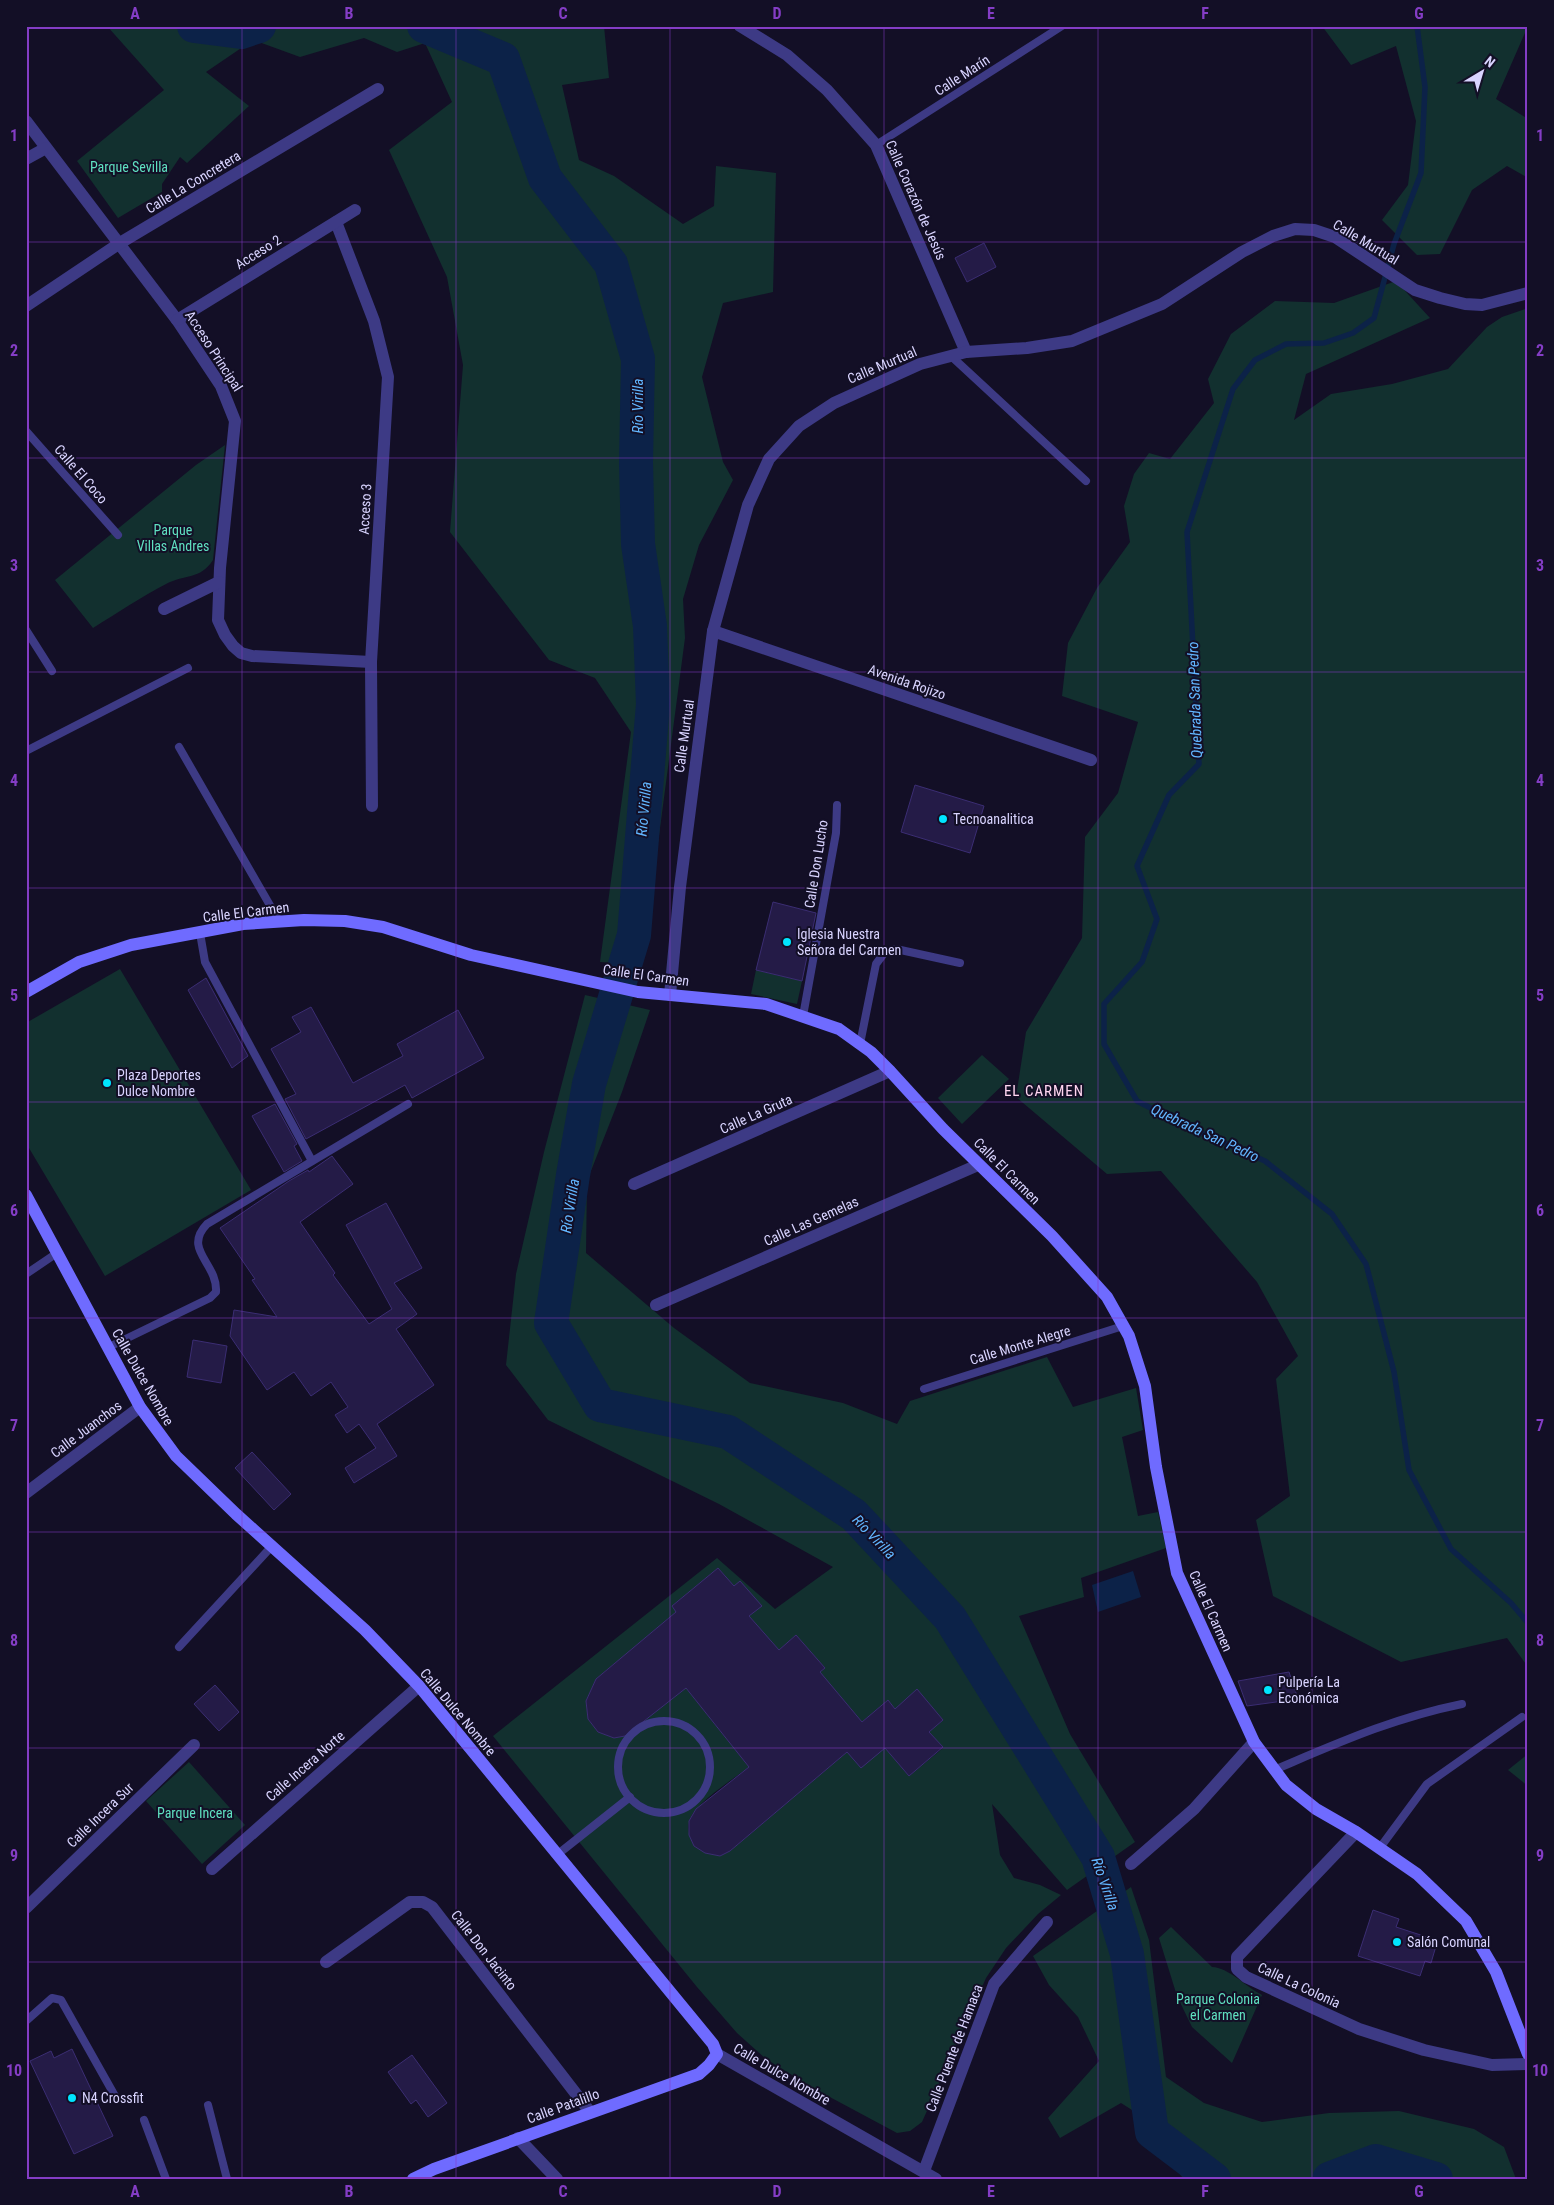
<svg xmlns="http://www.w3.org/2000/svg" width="1554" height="2205" viewBox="0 0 1554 2205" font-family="'Roboto Condensed',sans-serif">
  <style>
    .green { fill: #12302f; fill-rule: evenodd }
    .water { fill: #0c2248 }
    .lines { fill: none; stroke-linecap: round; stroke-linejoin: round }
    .stream { stroke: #0c2248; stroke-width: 5.5 }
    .river { stroke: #0c2248; stroke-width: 34 }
    .building { fill: #241b47; stroke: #3b2d73 }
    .lane { stroke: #3d3a85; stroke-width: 8 }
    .street { stroke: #3d3a85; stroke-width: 12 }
    .secondary { stroke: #6f6bff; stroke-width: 12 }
    .grid { fill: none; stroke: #843dc5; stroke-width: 1; stroke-opacity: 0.55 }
    .poi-dot { fill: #00e5ff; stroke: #130f26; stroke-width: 2 }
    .labels { text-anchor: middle; stroke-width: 4; stroke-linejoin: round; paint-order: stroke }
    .street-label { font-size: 14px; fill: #d9d4ff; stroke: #130f26 }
    .park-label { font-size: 14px; fill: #5fe0c0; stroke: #130f26 }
    .poi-label { font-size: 14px; fill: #d9d4ff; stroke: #130f26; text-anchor: start }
    .water-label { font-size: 15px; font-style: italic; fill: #62b6ff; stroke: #130f26 }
    .neighbourhood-label { font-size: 15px; letter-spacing: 1px; fill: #ffd6f0; stroke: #130f26 }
    .neatline { fill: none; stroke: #843dc5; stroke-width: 2 }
    .grid-label { font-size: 16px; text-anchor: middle; font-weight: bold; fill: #843dc5 }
  </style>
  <rect width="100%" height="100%" fill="#130f26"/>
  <g class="green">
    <polygon points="107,26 604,26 609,78 562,85 579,160 614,176 683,224 714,206 716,166 776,173 773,292 723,303 702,377 723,462 733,480 699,545 683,599 685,638 642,965 600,962 631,732 595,678 549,660 450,532 463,365 447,277 389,150 452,102 425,43 397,52 364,38 300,57 253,40 206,72 249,106 187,163 180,157 162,184 162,192 118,218 77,161 164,90"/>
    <polygon points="1322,26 1528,26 1496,99 1528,119 1528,178 1507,166 1472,190 1440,254 1417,255 1382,220 1408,185 1416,121 1396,46 1351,65"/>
    <polygon points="1396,281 1430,318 1306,374 1294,420 1331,394 1392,384 1448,369 1487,327 1502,317 1528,308 1528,1667 1507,1638 1401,1662 1273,1596 1256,1520 1290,1496 1276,1379 1298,1356 1257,1282 1161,1171 1107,1174 1016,1097 1026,1032 1082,938 1085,837 1118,793 1138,722 1062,696 1068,643 1097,588 1130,542 1124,506 1134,474 1149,453 1170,459 1214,403 1208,379 1231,334 1275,301 1334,303"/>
    <path d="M 225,445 L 213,560 C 200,580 185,574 166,584 C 141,597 117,613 93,628 L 55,580 L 196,465 Z"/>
    <polygon points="120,969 251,1190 105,1276 26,1143 26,1023"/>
    <polygon points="756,970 802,981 797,1004 751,994"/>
    <path d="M 585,995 L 650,1010 L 622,1092 L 587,1181 L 586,1253 L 674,1328 L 750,1383 L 843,1403 L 897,1424 L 910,1401 L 1047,1357 L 1073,1407 L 1136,1388 L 1143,1430 L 1122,1437 L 1138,1516 L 1158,1512 L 1166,1548 L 1081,1578 L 1084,1597 L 1019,1616 L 1070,1734 L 1135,1842 L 1067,1890 L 992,1804 L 1000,1855 L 1014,1878 L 1040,1885 L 1061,1895 L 1038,1914 L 1006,1948 L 986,1978 L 922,2122 L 910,2131 L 897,2133 L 813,2088 L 766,2059 L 737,2033 L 697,1987 L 493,1736 L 717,1558 L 775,1609 L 833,1567 L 719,1504 L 548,1420 L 506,1365 L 516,1274 L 544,1152 ZM 718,1568 L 734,1586 L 761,1606 L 749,1616 L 765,1635 L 763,1664 L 796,1635 L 825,1668 L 781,1705 L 836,1691 L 862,1722 L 888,1700 L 895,1709 L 917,1690 L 943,1720 L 929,1732 L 943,1748 L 909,1776 L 885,1748 L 847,1752 L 730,1851 L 720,1856 L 694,1846 C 690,1837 686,1829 690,1819 C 698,1801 732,1780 749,1767 L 686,1688 L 625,1736 L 614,1738 L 598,1732 L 588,1719 L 586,1701 L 596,1679 L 676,1612 L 672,1606 Z"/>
    <polygon points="982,1055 1009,1079 962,1124 938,1098"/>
    <polygon points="1528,1754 1528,1786 1508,1770"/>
    <polygon points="189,1762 245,1825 202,1864 146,1801"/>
    <polygon points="1131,1887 1149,1940 1166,2077 1204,2103 1262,2122 1329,2113 1399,2111 1474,2129 1504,2147 1516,2179 1184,2179 1166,2159 1132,2110 1121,2103 1060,2138 1048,2118 1099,2061 1078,2017 1049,1985 1033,1956"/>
    <path d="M 1171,1927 L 1212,1967 C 1228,1967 1246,1987 1262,1995 L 1232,2063 L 1192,2027 L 1177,1996 L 1159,1938 Z"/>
  </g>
  <polygon class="water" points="1133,1571 1141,1597 1098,1612 1092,1585"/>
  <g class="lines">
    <polyline class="stream" points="1417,26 1425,87 1421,173 1394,244 1374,318 1353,333 1324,343 1286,344 1255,360 1233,389 1187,532 1199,764 1169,795 1137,866 1157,919 1142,962 1104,1004 1104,1044 1137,1101 1186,1126 1265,1161 1332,1214 1366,1264 1394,1372 1409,1470 1451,1549 1511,1603 1528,1623"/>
    <g class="river">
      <polyline points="194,26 241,32 259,26"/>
      <polyline points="424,26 503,59 545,178 611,264 638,359 636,462 638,544 650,626 653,704 634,935 589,1084 573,1175 551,1323 600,1405 728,1432 854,1515 950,1618 1098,1857 1127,1954 1152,2132 1214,2179"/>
      <polyline points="1329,2179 1376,2161 1436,2179"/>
    </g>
  </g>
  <g class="building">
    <polygon points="984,243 996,267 967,282 955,258"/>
    <polygon points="915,785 984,806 970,853 901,832"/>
    <polygon points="773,902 816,913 802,981 756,970"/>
    <polygon points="206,978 248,1056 232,1068 188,990"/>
    <polygon points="311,1007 353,1083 403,1056 397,1044 458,1010 484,1058 412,1098 405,1085 306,1139 285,1099 296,1094 271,1049 301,1032 292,1017"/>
    <polygon points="275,1104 297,1144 294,1146 302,1161 284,1172 252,1116"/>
    <polygon points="332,1156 353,1184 300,1222 335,1273 333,1275 369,1324 392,1309 346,1225 386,1203 422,1268 394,1283 417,1314 396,1329 434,1385 377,1424 397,1456 354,1483 345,1468 376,1448 359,1424 347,1433 335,1415 348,1407 331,1382 311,1396 294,1372 267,1390 230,1336 234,1310 277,1317 252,1280 255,1279 220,1228 289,1181 308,1170 309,1172"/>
    <polygon points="193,1340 227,1346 221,1383 187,1377"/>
    <polygon points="252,1452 291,1494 274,1510 235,1468"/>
    <polygon points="718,1568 734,1586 740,1581 762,1606 749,1616 779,1650 796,1635 825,1668 820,1672 862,1722 888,1700 895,1709 917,1689 943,1720 929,1732 943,1747 909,1776 885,1748 861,1768 847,1752 730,1851 720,1856 705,1853 694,1846 689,1835 689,1821 696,1809 749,1767 686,1688 625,1736 614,1738 598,1732 588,1719 586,1701 596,1679 676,1612 672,1606"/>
    <polygon points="1289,1672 1298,1699 1247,1706 1238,1681"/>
    <polygon points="215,1685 239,1712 219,1731 194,1704"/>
    <polygon points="1373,1910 1399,1919 1396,1927 1433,1939 1431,1945 1436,1946 1431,1963 1425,1961 1420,1976 1358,1956"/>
    <polygon points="72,2049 113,2136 74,2154 30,2061 51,2051 54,2058"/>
    <polygon points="412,2055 447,2103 428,2117 416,2100 411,2104 388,2072"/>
  </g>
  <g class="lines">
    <g class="lane">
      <polyline points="876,145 1062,26"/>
      <polyline points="951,356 1086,481"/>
      <polyline points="26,431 118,535"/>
      <polyline points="26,630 52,671"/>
      <polyline points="179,747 279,921"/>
      <polyline points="26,751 188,668"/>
      <polyline points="200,933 205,962 312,1161"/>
      <polyline points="803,1016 836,833 837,805"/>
      <polyline points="860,1044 876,964 885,952 896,949 960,963"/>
      <polyline points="26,1274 57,1253"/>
      <path d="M 107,1348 L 210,1298 L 216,1292 C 218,1263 182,1250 207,1224 L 408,1104"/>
      <polyline points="924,1389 1123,1326"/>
      <polyline points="179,1647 272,1546"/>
      <circle cx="664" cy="1767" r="46"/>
      <path d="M 1274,1770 C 1338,1743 1393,1718 1462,1704"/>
      <polyline points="1379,1849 1427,1784 1522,1717"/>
      <polyline points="558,1854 630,1797"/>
      <polyline points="26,2021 52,1998 61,2000 115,2096"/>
      <polyline points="208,2105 227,2179"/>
      <polyline points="144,2120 166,2179"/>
    </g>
    <g class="street">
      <polyline points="740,26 787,55 827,90 876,145 966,352"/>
      <polyline points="26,121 177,320 221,386 235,421 220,568 218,620 225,635 233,646 241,653 252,656 371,662"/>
      <polyline points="26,159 46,148"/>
      <polyline points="336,222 374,321 388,377 371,662 372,806"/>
      <polyline points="26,306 120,243 378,89"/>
      <polyline points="177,320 355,210"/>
      <polyline points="164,609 219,582"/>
      <polyline points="713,631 1091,760"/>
      <polyline points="670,995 680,887 713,631 748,505 769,459 799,426 834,403 920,364 966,352 1027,348 1072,341 1162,304 1242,252 1273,236 1295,229 1314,230 1335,237 1415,290 1440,298 1465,304 1482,305 1528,293"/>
      <polyline points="634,1184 890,1071"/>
      <polyline points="656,1305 978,1165"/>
      <polyline points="26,1493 140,1407"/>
      <polyline points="1356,1832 1237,1957 1237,1969 1246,1977 1359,2029 1424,2050 1492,2065 1528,2064"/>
      <polyline points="1131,1864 1194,1809 1254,1742"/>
      <polyline points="212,1869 419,1686"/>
      <polyline points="26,1908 194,1745"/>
      <polyline points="326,1962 410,1902 423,1902 432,1907 590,2112"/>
      <polyline points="717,2054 936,2179"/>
      <polyline points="518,2138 557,2179"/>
      <polyline points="924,2171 994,1984 1047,1922"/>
    </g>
    <g class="secondary">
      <polyline points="26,992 79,962 131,945 243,924 304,920 345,921 383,927 471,955 638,992 766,1004 839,1029 871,1052 890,1071 943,1129 1052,1236 1107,1297 1129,1336 1145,1386 1156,1467 1177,1573 1254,1742 1286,1785 1316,1809 1356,1832 1417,1874 1466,1921 1496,1972 1528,2054"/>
      <polyline points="26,1195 140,1407 176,1456 236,1514 365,1630 419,1686 713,2044 717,2054 709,2065 699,2074 434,2169 413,2179"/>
    </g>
  </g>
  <path class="grid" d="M 242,26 L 242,2179M 456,26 L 456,2179M 670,26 L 670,2179M 884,26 L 884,2179M 1098,26 L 1098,2179M 1312,26 L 1312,2179M 26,242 L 1528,242M 26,458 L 1528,458M 26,672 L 1528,672M 26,888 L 1528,888M 26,1102 L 1528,1102M 26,1318 L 1528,1318M 26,1532 L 1528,1532M 26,1748 L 1528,1748M 26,1962 L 1528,1962"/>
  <g class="poi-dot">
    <circle cx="943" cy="819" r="5"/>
    <circle cx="787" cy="942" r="5"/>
    <circle cx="107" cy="1083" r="5"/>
    <circle cx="1268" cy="1690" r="5"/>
    <circle cx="1397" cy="1942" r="5"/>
    <circle cx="72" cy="2098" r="5"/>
  </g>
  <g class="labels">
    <g class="street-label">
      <text transform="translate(962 75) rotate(-33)" y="5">Calle Marín</text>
      <text transform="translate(193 182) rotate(-31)" y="5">Calle La Concretera</text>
      <text transform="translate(916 200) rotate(66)" y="5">Calle Corazón de Jesús</text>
      <text transform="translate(1366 242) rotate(31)" y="5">Calle Murtual</text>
      <text transform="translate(258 252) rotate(-32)" y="5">Acceso 2</text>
      <text transform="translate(214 351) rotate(57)" y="5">Acceso Principal</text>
      <text transform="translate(882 365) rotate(-23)" y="5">Calle Murtual</text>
      <text transform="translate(81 474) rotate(49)" y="5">Calle El Coco</text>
      <text transform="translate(365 509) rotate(-87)" y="5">Acceso 3</text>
      <text transform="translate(907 682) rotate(19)" y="5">Avenida Rojizo</text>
      <text transform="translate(684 736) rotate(-82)" y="5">Calle Murtual</text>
      <text transform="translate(816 864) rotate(-81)" y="5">Calle Don Lucho</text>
      <text transform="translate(246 912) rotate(-7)" y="5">Calle El Carmen</text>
      <text transform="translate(646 975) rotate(8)" y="5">Calle El Carmen</text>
      <text transform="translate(756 1114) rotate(-24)" y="5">Calle La Gruta</text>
      <text transform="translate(1007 1171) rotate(45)" y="5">Calle El Carmen</text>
      <text transform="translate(811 1221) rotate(-24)" y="5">Calle Las Gemelas</text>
      <text transform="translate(1020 1345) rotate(-17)" y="5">Calle Monte Alegre</text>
      <text transform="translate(143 1377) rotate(60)" y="5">Calle Dulce Nombre</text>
      <text transform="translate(86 1429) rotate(-37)" y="5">Calle Juanchos</text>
      <text transform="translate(1211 1611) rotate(66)" y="5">Calle El Carmen</text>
      <text transform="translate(458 1712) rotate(50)" y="5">Calle Dulce Nombre</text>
      <text transform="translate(305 1766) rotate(-41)" y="5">Calle Incera Norte</text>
      <text transform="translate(100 1815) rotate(-44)" y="5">Calle Incera Sur</text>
      <text transform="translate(484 1950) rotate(52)" y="5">Calle Don Jacinto</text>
      <text transform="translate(1299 1985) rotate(25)" y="5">Calle La Colonia</text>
      <text transform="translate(954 2048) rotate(-69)" y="5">Calle Puente de Hamaca</text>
      <text transform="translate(782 2074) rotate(30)" y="5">Calle Dulce Nombre</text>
      <text transform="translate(563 2106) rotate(-20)" y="5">Calle Patalillo</text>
    </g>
    <g class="park-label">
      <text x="129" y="172">Parque Sevilla</text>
      <text x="173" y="535">Parque<tspan x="173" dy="16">Villas Andres</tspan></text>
      <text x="195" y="1818">Parque Incera</text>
      <text x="1218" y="2004">Parque Colonia<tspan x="1218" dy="16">el Carmen</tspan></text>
    </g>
    <g class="poi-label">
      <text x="953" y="824">Tecnoanalitica</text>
      <text x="797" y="939">Iglesia Nuestra<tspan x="797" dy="16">Señora del Carmen</tspan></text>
      <text x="117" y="1080">Plaza Deportes<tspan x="117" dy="16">Dulce Nombre</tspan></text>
      <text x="1278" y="1687">Pulpería La<tspan x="1278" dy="16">Económica</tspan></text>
      <text x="1407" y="1947">Salón Comunal</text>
      <text x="82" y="2103">N4 Crossfit</text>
    </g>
    <g class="water-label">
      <text transform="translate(638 406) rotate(-90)" y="5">Río Virilla</text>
      <text transform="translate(1195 700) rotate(-92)" y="5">Quebrada San Pedro</text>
      <text transform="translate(644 809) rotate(-85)" y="5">Río Virilla</text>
      <text transform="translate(1205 1133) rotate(25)" y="5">Quebrada San Pedro</text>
      <text transform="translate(570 1206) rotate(-81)" y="5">Río Virilla</text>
      <text transform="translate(874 1537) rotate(46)" y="5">Río Virilla</text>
      <text transform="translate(1105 1884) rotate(71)" y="5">Río Virilla</text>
    </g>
    <g class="neighbourhood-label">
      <text x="1044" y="1096">EL CARMEN</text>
    </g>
  </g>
  <rect width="1554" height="2205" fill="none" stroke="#130f26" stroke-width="55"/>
  <g transform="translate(1482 72) rotate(38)" stroke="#130f26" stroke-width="4" paint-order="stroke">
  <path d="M0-4L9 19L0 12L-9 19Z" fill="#d9d4ff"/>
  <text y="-8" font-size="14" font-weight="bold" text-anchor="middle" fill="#d9d4ff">N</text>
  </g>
  <rect x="28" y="28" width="1498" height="2150" class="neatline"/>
  <g class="grid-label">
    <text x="135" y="19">A</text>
    <text x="349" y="19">B</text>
    <text x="563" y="19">C</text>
    <text x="777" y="19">D</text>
    <text x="991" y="19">E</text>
    <text x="1205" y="19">F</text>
    <text x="1419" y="19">G</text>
    <text x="14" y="141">1</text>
    <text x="1540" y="141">1</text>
    <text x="14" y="356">2</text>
    <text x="1540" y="356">2</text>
    <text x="14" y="571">3</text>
    <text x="1540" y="571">3</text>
    <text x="14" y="786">4</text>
    <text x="1540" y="786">4</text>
    <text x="14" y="1001">5</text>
    <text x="1540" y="1001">5</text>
    <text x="14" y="1216">6</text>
    <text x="1540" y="1216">6</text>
    <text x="14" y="1431">7</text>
    <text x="1540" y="1431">7</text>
    <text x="14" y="1646">8</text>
    <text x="1540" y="1646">8</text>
    <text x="14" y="1861">9</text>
    <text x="1540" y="1861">9</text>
    <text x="14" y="2076">10</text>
    <text x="1540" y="2076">10</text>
    <text x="135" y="2197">A</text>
    <text x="349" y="2197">B</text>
    <text x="563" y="2197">C</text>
    <text x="777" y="2197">D</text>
    <text x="991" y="2197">E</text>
    <text x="1205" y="2197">F</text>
    <text x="1419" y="2197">G</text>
  </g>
</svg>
